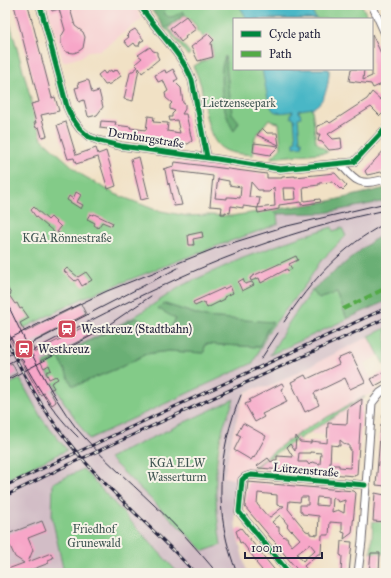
<svg xmlns="http://www.w3.org/2000/svg" width="391" height="578" viewBox="0 0 391 578" font-family="'IM FELL Great Primer',serif">
  <style>
    .built { fill: #f7cfd1 }
    .industrial { fill: #d2bdc6; fill-rule: evenodd }
    .green { fill: #83cb88; stroke: #527662; fill-rule: evenodd }
    .forest { fill: #6aaf74; stroke: #466858 }
    .water { fill: #4ab7c6; stroke: #366c80 }
    .building { fill: #f7a6c8; fill-rule: evenodd }
    .lines { fill: none; stroke-linecap: round; stroke-linejoin: round }
    .minor-casing { stroke: #6a656b; stroke-width: 9 }
    .minor { stroke: #fff; stroke-width: 7 }
    .tram { stroke: #22223b; stroke-width: 1 }
    .rail-casing { stroke: #22223b; stroke-width: 3 }
    .rail { stroke: #f7f3e8; stroke-width: 1.5; stroke-dasharray: 4.5; stroke-linecap: butt }
    .quiet { stroke: #53aa46; stroke-width: 4; stroke-dasharray: 8 4; stroke-linecap: butt }
    .cycleway-casing { stroke: #f7f3e8; stroke-width: 8 }
    .cycleway { stroke: #00873e; stroke-width: 5 }
    .labels { text-anchor: middle; stroke-width: 4; stroke-linejoin: round; paint-order: stroke }
    .park-label { font-size: 12px; fill: #3f5552; stroke: #f7f3e8 }
    .street-label { font-size: 12px; fill: #22223b; stroke: #f7f3e8 }
    .poi-label { font-size: 12px; fill: #22223b; stroke: #f7f3e8; text-anchor: start }
  </style>
  <rect width="100%" height="100%" fill="#f7f3e8"/>
  <filter id="ink" filterUnits="userSpaceOnUse"><feTurbulence type="fractalNoise" baseFrequency=".025" numOctaves="2"/><feDisplacementMap in="SourceGraphic" scale="8" xChannelSelector="R" yChannelSelector="G"/><feConvolveMatrix kernelMatrix="1 2 1 2 8 2 1 2 1" color-interpolation-filters="sRGB"/></filter>
  <filter id="wash" filterUnits="userSpaceOnUse"><feTurbulence type="fractalNoise" baseFrequency=".012" numOctaves="4" result="noise"/><feDisplacementMap in="SourceGraphic" scale="16" xChannelSelector="R" yChannelSelector="G"/><feGaussianBlur stdDeviation="0.9" result="paint"/><feColorMatrix in="noise" values="0 0 0 0 0 0 0 0 0 0 0 0 0 0 0 0 0 1.4 0 .05"/><feComposite in="paint" operator="in"/></filter>
  <g filter="url(#wash)">
    <rect width="100%" height="100%" fill="#f1e1c5"/>
    <g class="built">
      <polygon points="47,5 134,5 142,19 101,50 89,51 81,57 63,62"/>
      <polygon points="369,336 379,355 364,364 377,390 309,427 287,441 250,470 236,480 224,477 228,452 238,416 237,416 246,393 256,388 268,387"/>
      <polygon points="363,398 359,450 324,447 325,435 312,434 311,432"/>
    </g>
    <path class="industrial" d="M 386,201 L 386,233 L 372,241 L 312,290 L 290,321 L 271,354 L 386,301 L 386,328 L 268,387 L 256,388 L 246,392 L 242,401 L 233,432 L 224,477 L 236,480 L 234,498 L 236,530 L 245,566 L 248,573 L 178,573 L 83,469 L 52,517 L 64,573 L 5,573 L 5,480 L 67,450 L 42,419 L 20,379 L 5,386 L 5,292 L 24,328 L 83,298 L 198,253 L 278,224 L 277,214 L 324,213 ZM 332,227 L 333,231 L 346,236 L 320,262 L 305,284 L 268,332 L 253,363 L 89,439 L 64,402 L 44,364 L 134,317 L 183,285 L 243,258 L 297,238 ZM 234,400 L 224,425 L 216,472 L 216,504 L 221,545 L 109,458 Z"/>
    <g class="green">
      <polygon points="5,5 42,139 82,175 115,194 156,210 187,216 208,215 231,216 271,210 277,214 278,224 198,253 83,298 24,328 5,292"/>
      <path d="M 148,5 L 362,5 L 368,19 L 234,19 L 234,69 L 329,69 C 329,84 326,100 312,108 L 316,142 L 328,152 L 271,158 L 281,148 L 279,123 L 274,122 L 269,119 L 255,137 L 253,155 C 244,154 233,154 225,150 C 206,141 205,105 201,86 C 199,79 196,72 193,66 L 213,57 L 212,45 L 196,30 L 197,27 L 186,15 L 172,25 L 169,29 L 190,53 L 188,56 L 168,30 L 167,31 Z"/>
      <path d="M 332,227 L 333,231 L 342,228 L 346,236 L 320,262 L 306,284 L 268,332 L 253,363 L 89,439 L 64,402 L 43,364 L 134,317 L 183,285 L 243,258 L 297,238 ZM 165,304 L 205,317 L 272,323 L 267,330 L 259,347 L 204,344 L 204,353 L 169,351 L 146,354 L 121,367 L 77,385 L 58,357 L 136,318 L 167,335 L 176,318 Z"/>
      <polygon points="312,290 319,299 337,293 347,319 270,355 290,321"/>
      <polygon points="386,328 386,364 384,365 369,336"/>
      <polygon points="20,379 42,419 67,450 5,480 5,386"/>
      <polygon points="364,397 365,397 250,470 287,441 309,427"/>
      <path d="M 234,399 C 231,408 227,417 224,425 C 212,464 215,505 221,545 L 204,551 L 109,458 Z"/>
      <polygon points="83,469 178,573 64,573 52,517 53,483"/>
      <polygon points="373,521 386,522 386,554 371,553"/>
    </g>
    <g class="forest">
      <path d="M 148,5 L 166,5 L 164,13 C 170,21 176,15 183,11 L 185,14 L 165,29 Z"/>
      <path d="M 225,56 L 232,113 L 239,122 L 234,131 C 222,114 217,75 225,56 Z"/>
      <polygon points="386,188 386,201 324,213 277,214 271,210 330,201"/>
      <polygon points="386,233 386,301 347,319 337,293 319,299 312,290 372,241"/>
      <polygon points="165,304 205,317 273,322 267,330 259,347 205,344 204,353 169,351 146,354 121,367 77,385 72,385 58,356 136,318 167,334 176,319 157,308"/>
    </g>
    <g class="water">
      <polygon points="239,5 309,5 316,19 247,19"/>
      <path d="M 262,69 L 329,69 C 329,82 326,102 313,108 C 308,109 302,109 298,111 L 300,113 L 301,117 L 298,118 L 300,141 L 302,141 L 303,146 L 294,147 L 294,142 L 296,141 L 294,118 L 291,118 L 291,114 L 293,111 C 288,112 279,114 274,111 C 268,107 264,78 262,69 Z"/>
    </g>
    <g id="blocks">
      <g class="building">
        <polygon points="14,5 28,5 52,98 55,97 59,111 41,115 47,136 42,137 39,127 36,128 34,123 36,123 31,104 39,102"/>
        <polygon points="50,5 69,5 75,26 83,32 85,37 83,48 79,51 74,53 66,52 63,48 61,43 61,37 65,30 59,9 52,11"/>
        <polygon points="186,16 196,29 185,37 186,38 181,42 170,28"/>
        <polygon points="135,29 144,40 140,42 139,46 136,46 134,43 129,47 124,41 129,37 127,35 130,32"/>
        <polygon points="208,34 214,40 211,43 213,57 198,61 191,47"/>
        <polygon points="372,34 386,64 386,82 373,88 371,84 349,81 351,69 364,69 363,80 372,76"/>
        <polygon points="150,47 153,51 157,52 157,55 159,59 142,73 139,68 133,101 124,99 130,73 131,71 133,71 138,67 135,64 142,58 138,55"/>
        <polygon points="173,69 178,79 174,81 181,88 183,103 185,104 185,109 182,114 186,114 192,141 188,144 130,136 130,135 115,133 115,130 100,128 101,121 116,122 115,125 131,127 130,128 146,130 148,116 154,117 153,122 168,123 167,131 180,133 177,120 170,121 169,117 172,117 172,114 175,111 170,109 170,105 172,103 166,98 165,93 168,91 163,80 158,82 155,75 165,70 166,73"/>
        <polygon points="111,70 112,72 115,70 116,71 117,70 121,76 110,84 105,85 98,75 103,71 105,74"/>
        <polygon points="87,80 89,81 92,93 99,91 103,107 97,115 89,117 88,116 84,100 79,102 75,88 79,87 78,83"/>
        <polygon points="384,86 386,87 386,110 380,116 371,107 328,134 333,139 341,138 342,148 339,149 329,150 322,142 318,141 320,134 317,134 317,126 323,124 328,121 330,123 367,99 372,92 381,100"/>
        <polygon points="66,122 76,155 96,148 98,154 106,151 116,186 108,189 98,157 76,164 74,158 68,159 57,125"/>
        <polygon points="262,128 267,133 277,133 279,145 257,135"/>
        <polygon points="254,143 279,146 270,155 253,152"/>
        <polygon points="386,148 386,171 367,175 365,171"/>
        <polygon points="139,157 149,198 141,200 131,159"/>
        <path d="M 175,162 L 267,174 L 267,178 L 282,178 L 282,177 L 295,176 L 295,177 L 335,173 L 347,186 L 343,190 L 341,188 L 340,189 L 333,182 L 319,183 L 319,185 L 303,187 L 304,201 L 320,199 L 321,202 L 301,205 L 301,202 L 279,205 L 279,209 L 258,213 L 257,208 L 275,206 L 274,187 L 269,192 L 263,192 L 263,190 L 258,190 L 251,182 L 249,197 L 260,198 L 258,208 L 243,206 L 243,208 L 231,206 L 230,213 L 225,212 L 225,214 L 221,214 L 222,207 L 210,206 L 213,176 L 173,171 L 182,205 L 174,206 L 169,183 L 168,185 L 165,170 L 163,169 L 174,166 ZM 218,179 L 229,181 L 229,185 L 241,187 L 240,198 L 230,197 L 227,197 L 227,199 L 215,198 ZM 283,188 L 295,188 L 296,199 L 284,200 Z"/>
        <polygon points="76,192 81,195 77,202 83,205 81,209 67,200 69,196 73,199"/>
        <polygon points="34,207 48,220 51,217 61,227 57,232 59,233 55,237 52,234 54,232 36,217 31,210"/>
        <polygon points="90,214 93,215 94,214 113,223 112,226 102,222 98,228 94,225 95,223 87,219"/>
        <polygon points="202,232 203,237 193,239 194,245 189,245 188,235"/>
        <polygon points="296,256 298,260 289,264 292,269 288,271 287,269 261,283 259,278 251,281 250,278 252,277 252,276 257,274"/>
        <polygon points="67,268 78,277 86,272 92,280 82,286 78,279 75,281 64,271"/>
        <polygon points="243,279 245,284 252,282 254,285 242,291 238,282"/>
        <polygon points="5,284 11,294 9,295 15,304 17,303 20,309 22,308 29,318 20,323 25,332 81,304 86,314 31,343 35,352 91,323 95,333 40,361 44,368 49,365 51,370 46,372 49,379 56,376 58,379 51,383 54,388 49,390 56,402 52,405 44,393 40,395 5,331"/>
        <polygon points="230,286 233,293 224,297 225,299 207,308 204,302 195,306 193,302 224,288 224,289"/>
        <polygon points="351,353 365,382 350,389 345,378 314,393 319,405 305,412 291,382 305,375 307,379 339,364 337,359"/>
        <polygon points="12,363 17,373 5,379 5,367"/>
        <polygon points="383,372 386,377 386,380 375,386 371,379"/>
        <polygon points="282,383 284,387 281,389 287,402 262,414 264,417 255,422 245,404 250,402 249,400"/>
        <path d="M 362,399 L 357,475 L 355,475 L 355,476 L 259,468 L 257,466 L 268,458 L 271,462 L 274,460 L 277,460 L 277,456 L 293,457 L 287,447 L 290,444 L 295,451 L 296,436 L 300,442 L 311,443 L 311,441 L 327,443 L 328,423 L 347,424 L 348,408 ZM 340,440 L 346,445 L 349,445 L 349,449 L 351,449 L 350,468 L 339,467 L 339,465 L 330,465 L 331,445 L 340,446 ZM 310,452 L 321,453 L 320,464 L 312,462 L 309,465 L 307,462 L 298,462 L 299,453 L 310,453 Z"/>
        <polygon points="383,415 386,415 386,486 376,485 381,425 382,425"/>
        <polygon points="243,423 266,436 254,458 253,457 251,460 234,450 241,436 237,434"/>
        <path d="M 248,482 L 354,491 L 356,493 L 352,533 L 344,539 L 345,533 L 342,532 L 342,523 L 330,522 L 329,535 L 322,535 L 321,554 L 318,554 L 304,566 L 310,573 L 300,573 L 275,543 L 276,543 L 271,538 L 245,507 ZM 258,493 L 277,495 L 277,505 L 284,506 L 269,518 L 257,504 ZM 301,497 L 308,497 L 308,505 L 300,505 L 300,511 L 302,512 L 302,514 L 319,516 L 318,535 L 310,534 L 310,532 L 306,531 L 288,509 L 289,501 L 300,502 ZM 317,497 L 328,498 L 328,506 L 316,505 ZM 333,497 L 339,502 L 345,500 L 344,513 L 338,510 L 332,512 ZM 280,515 L 288,525 L 287,526 L 291,531 L 292,530 L 300,539 L 292,546 L 288,541 L 287,537 L 284,537 L 279,532 L 279,527 L 277,527 L 272,522 ZM 310,544 L 315,550 L 303,561 L 297,554 Z"/>
        <polygon points="375,493 385,495 384,511 386,511 386,522 373,521"/>
        <polygon points="42,521 46,531 28,538 33,550 28,562 51,553 53,558 48,560 49,563 23,573 5,573 5,570 24,563 15,557 10,546 5,547 5,535"/>
        <polygon points="241,528 256,547 277,573 258,573 262,570 256,563 257,562 242,542 240,543 236,531"/>
        <polygon points="341,541 352,542 349,573 341,573 342,556 340,555"/>
        <polygon points="371,553 380,553 379,573 369,573"/>
      </g>
    </g>
  </g>
  <g filter="url(#ink)">
    <use href="#blocks" fill-opacity="0" stroke="#6a656b" stroke-width="1"/>
    <g class="lines">
      <defs>
        <g id="minor">
          <polyline points="40,5 67,107 72,118 80,129 89,137 100,141 121,146 217,159 280,169 354,162 386,128"/>
          <path d="M 140,5 C 155,30 182,53 192,80 L 207,157"/>
          <polyline points="372,5 386,36"/>
          <path d="M 340,163 C 357,183 360,186 386,179"/>
          <polyline points="289,573 239,512 242,480 245,477 251,475 365,485"/>
          <polyline points="358,573 362,541 372,403 380,393 386,389"/>
        </g>
      </defs>
      <use href="#minor" class="minor-casing"/>
      <use href="#minor" class="minor"/>
      <g class="tram">
        <path d="M 5,299 C 26,342 48,392 77,429 C 100,456 127,479 153,504 C 176,525 197,549 217,573"/>
        <path d="M 284,322 C 311,281 342,246 386,223"/>
        <path d="M 5,326 C 25,366 45,405 78,437"/>
        <polyline points="5,341 42,322 107,291 216,248 283,227 386,203"/>
        <polyline points="5,357 178,268"/>
        <polyline points="261,359 278,333"/>
        <path d="M 5,365 C 59,337 113,308 168,283 C 237,250 311,226 386,210"/>
        <polyline points="5,381 95,334 151,296"/>
        <path d="M 237,573 C 213,515 217,452 241,395"/>
      </g>
      <defs>
        <g id="rail">
          <path d="M 5,338 C 23,373 41,408 66,439 C 104,488 153,527 195,573"/>
          <polyline points="5,486 386,308"/>
          <polyline points="5,496 70,464 386,318"/>
        </g>
      </defs>
      <use href="#rail" class="rail-casing"/>
      <use href="#rail" class="rail"/>
      <polyline class="quiet" points="343,309 386,288"/>
      <defs>
        <g id="cycleway">
          <polyline points="40,5 67,107 72,118 80,129 89,137 100,141 121,146 217,159 280,169 354,162 386,128"/>
          <path d="M 140,5 C 155,30 182,53 192,80 L 207,157"/>
          <polyline points="289,573 239,512 242,480 245,477 251,475 365,485"/>
        </g>
      </defs>
      <use href="#cycleway" class="cycleway-casing"/>
      <use href="#cycleway" class="cycleway"/>
    </g>
  </g>
  <defs>
    <symbol id="station-square" viewBox="-11 -11 22 22"><rect x="-9" y="-9" width="18" height="18" rx="4" fill="#d1495b" stroke="#f7f3e8"/><path d="M-3-6H3Q5-6 5-4V2Q5 4 3 4L4.5 6H3L1.5 4h-3L-3 6H-4.5L-3 4Q-5 4-5 2V-4Q-5-6-3-6ZM-3.5-4v3h7v-3ZM-3.5 1v1.5H-2V1ZM2 1v1.5H3.5V1Z" fill="#fff"/></symbol>
  </defs>
  <g fill-rule="evenodd">
    <use href="#station-square" x="56" y="318" width="22" height="22"/>
    <use href="#station-square" x="13" y="338" width="22" height="22"/>
  </g>
  <g class="labels">
    <g class="park-label">
      <text x="239" y="107">Lietzenseepark</text>
      <text x="67" y="242">KGA Rönnestraße</text>
      <text x="177" y="467">KGA ELW<tspan x="177" dy="14">Wasserturm</tspan></text>
      <text x="94" y="533">Friedhof<tspan x="94" dy="14">Grunewald</tspan></text>
    </g>
    <g class="street-label">
      <text transform="translate(146 138) rotate(9)" y="4">Dernburgstraße</text>
      <text transform="translate(306 470) rotate(5)" y="4">Lützenstraße</text>
    </g>
    <g class="poi-label">
      <text x="81" y="333">Westkreuz (Stadtbahn)</text>
      <text x="38" y="353">Westkreuz</text>
    </g>
  </g>
  <rect width="391" height="578" fill="none" stroke="#f7f3e8" stroke-width="20"/>
  <rect x="233" y="18" width="140" height="52" fill="#f7f3e8" stroke="#a29fa3"/>
  <rect x="241" y="31" width="20" height="6" fill="#00873e" stroke="#a29fa3"/>
  <text x="269" y="38" font-size="12" fill="#22223b">Cycle path</text>
  <rect x="241" y="51" width="20" height="6" fill="#53aa46" stroke="#a29fa3"/>
  <text x="269" y="58" font-size="12" fill="#22223b">Path</text>
  <path d="M245 552v6h77v-6" fill="none" stroke="#22223b" stroke-width="2"/>
  <text x="251" y="552" font-size="12" fill="#22223b" stroke="#f7f3e8" stroke-width="3" paint-order="stroke">100 m</text>
</svg>
